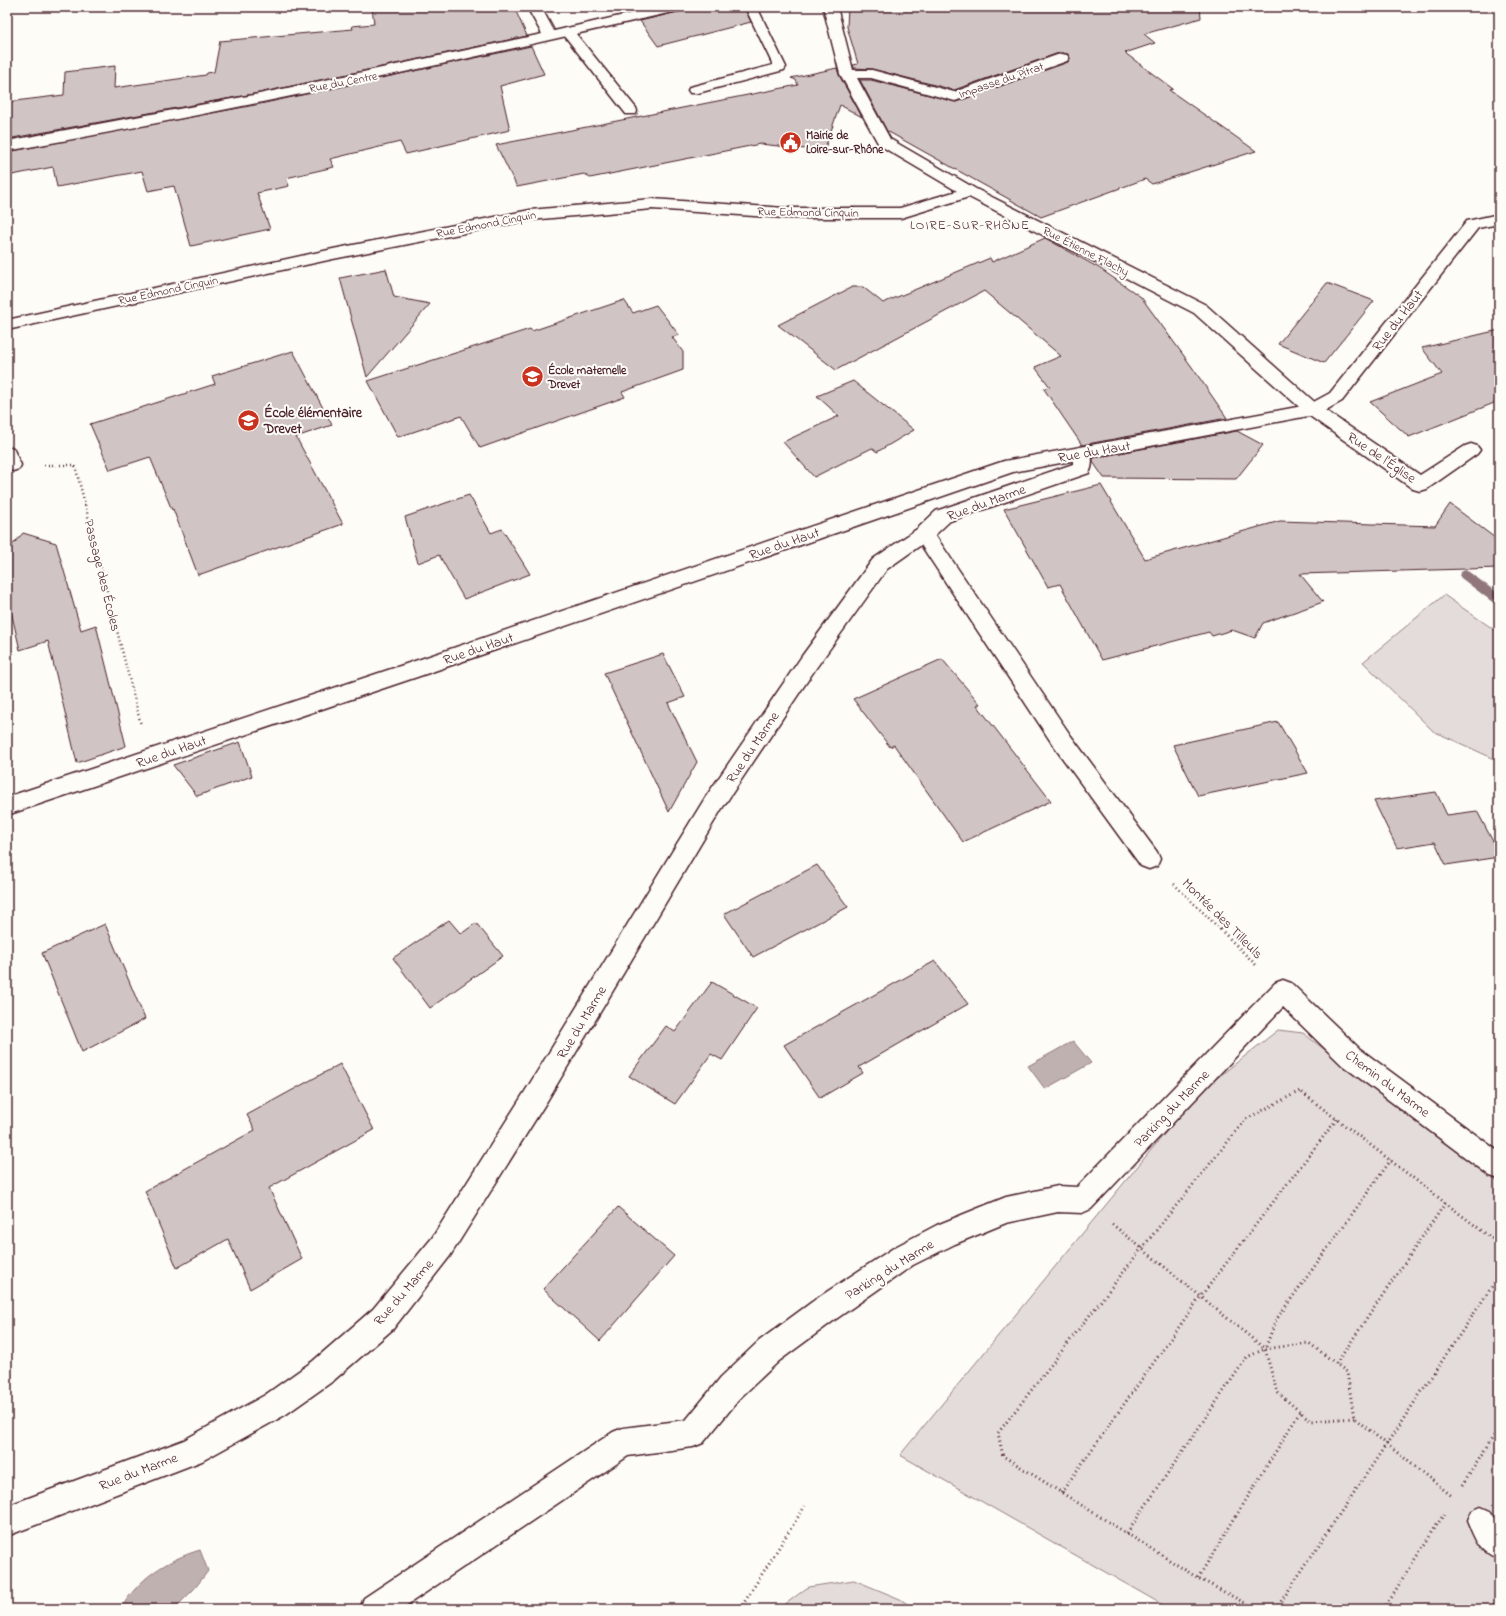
<svg xmlns="http://www.w3.org/2000/svg" width="1506" height="1616" viewBox="0 0 1506 1616" font-family="'Indie Flower',sans-serif">
  <style>
    .green { fill: #e3dcda; stroke: #967e82 }
    .water { fill: #c0b1b1; stroke: #91777b }
    .lines { fill: none; stroke-linecap: round; stroke-linejoin: round }
    .stream { fill: #91777b; fill-rule: evenodd }
    .building { fill: #d0c5c4; stroke: #4a1f2b }
    .service-casing { stroke: #4a1f2b; stroke-width: 3 }
    .minor-casing { stroke: #4a1f2b; stroke-width: 3 }
    .tertiary-casing { stroke: #4a1f2b; stroke-width: 3 }
    .path-far1 { stroke: #4a1f2b; stroke-width: 2.5; stroke-dasharray: 1 3; stroke-linecap: butt }
    .path { stroke: #4a1f2b; stroke-width: 3; stroke-dasharray: 1 3.5; stroke-linecap: butt }
    .service { fill: #fdfcf7; fill-rule: evenodd }
    .minor { fill: #fdfcf7; fill-rule: evenodd }
    .tertiary { fill: #fdfcf7; fill-rule: evenodd }
    .labels { text-anchor: middle; stroke-width: 4; stroke-linejoin: round; paint-order: stroke }
    .far-street-label { font-size: 12px; fill: #4a1f2b; stroke: #fdfcf7 }
    .far-poi-label { font-size: 12px; font-weight: bold; fill: #4a1f2b; stroke: #fdfcf7; text-anchor: start }
    .far-quarter-label { font-size: 13px; letter-spacing: 1px; fill: #4a1f2b; stroke: #fdfcf7 }
    .street-label { font-size: 14px; fill: #4a1f2b; stroke: #fdfcf7 }
    .poi-label { font-size: 14px; font-weight: bold; fill: #4a1f2b; stroke: #fdfcf7; text-anchor: start }
  </style>
  <rect width="100%" height="100%" fill="#fdfcf7"/>
  <filter id="ink" filterUnits="userSpaceOnUse"><feTurbulence type="fractalNoise" baseFrequency=".025" numOctaves="2"/><feDisplacementMap in="SourceGraphic" scale="8" xChannelSelector="R" yChannelSelector="G"/><feConvolveMatrix kernelMatrix="1 2 1 2 8 2 1 2 1" color-interpolation-filters="sRGB"/></filter>
  <g filter="url(#ink)">
    <g class="green">
      <polygon points="1444,595 1499,633 1499,761 1433,731 1363,662"/>
      <polygon points="1278,1030 1303,1033 1499,1183 1499,1609 1170,1609 900,1455 1198,1093"/>
      <polygon points="854,1580 900,1599 915,1609 779,1609 808,1587"/>
    </g>
    <g class="water">
      <polygon points="1073,1041 1091,1063 1045,1089 1028,1066"/>
      <path d="M 200,1550 L 208,1571 L 195,1588 L 175,1608 L 121,1609 C 138,1578 167,1560 200,1550 Z"/>
    </g>
    <g class="lines">
      <polygon class="stream" points="1465,570 1469,572 1499,594 1499,606 1495,604 1461,578 1459,575 1461,572"/>
    </g>
    <g class="building">
      <polygon points="372,7 514,7 527,36 259,93 7,139 7,102 64,95 65,72 115,66 114,88 206,75 207,73 214,72 220,41 353,29 352,26 374,24"/>
      <polygon points="685,7 744,7 751,22 658,46 640,21 682,11"/>
      <polygon points="848,7 1200,7 1201,18 1144,34 1155,43 1125,53 1173,89 1169,90 1256,151 1152,184 1145,179 1041,217 887,131 860,80 871,80 956,102 1068,62 1070,59 1068,54 1062,53 1056,54 954,90 872,69 854,68 853,65 858,64 847,27"/>
      <polygon points="531,46 544,74 500,86 510,130 406,154 400,142 330,159 334,167 286,178 289,186 257,193 270,229 191,246 174,186 148,191 142,171 57,187 53,167 7,176 7,152 260,104"/>
      <polygon points="837,68 839,75 862,117 840,105 824,151 760,144 590,178 584,174 517,187 496,145 798,85 796,80 791,78"/>
      <polygon points="1045,238 1099,268 1141,297 1192,367 1227,418 1082,445 1044,389 1050,387 1035,367 1061,356 984,291 836,370 778,325 852,287 863,287 883,303 990,258 992,262"/>
      <polygon points="386,269 394,297 430,304 367,377 340,278"/>
      <polygon points="1327,283 1374,301 1324,363 1278,344"/>
      <polygon points="624,300 633,313 656,305 679,335 672,337 683,352 683,370 622,392 625,397 480,448 461,416 398,437 368,381 530,329 532,331"/>
      <polygon points="1499,330 1499,401 1409,437 1370,402 1442,374 1422,348"/>
      <polygon points="293,351 332,425 296,437 343,524 198,575 173,509 172,510 150,457 110,470 90,424 215,384 212,376"/>
      <polygon points="853,381 914,430 877,452 872,448 814,477 783,442 839,416 817,396"/>
      <polygon points="1237,431 1263,445 1236,479 1104,478 1093,462 1093,458"/>
      <polygon points="1101,485 1145,559 1280,521 1435,526 1450,504 1499,541 1499,568 1300,574 1323,602 1263,623 1255,638 1232,630 1212,636 1209,632 1102,660 1060,584 1048,587 1004,509"/>
      <polygon points="469,495 491,533 502,529 530,574 464,599 439,555 418,563 405,517"/>
      <polygon points="23,533 56,543 81,630 96,625 126,746 77,763 48,641 20,650 7,594 7,551"/>
      <polygon points="663,654 685,697 668,703 697,762 669,812 604,673"/>
      <polygon points="942,659 980,704 977,705 1051,801 963,842 894,745 890,747 853,699"/>
      <polygon points="1278,722 1308,773 1198,796 1173,745"/>
      <polygon points="240,742 252,776 197,796 173,765"/>
      <polygon points="1436,792 1447,815 1477,811 1499,853 1499,857 1446,865 1435,842 1397,848 1374,801"/>
      <polygon points="817,865 848,907 753,957 724,914"/>
      <polygon points="449,920 461,934 476,923 503,956 430,1008 393,958"/>
      <polygon points="105,924 145,1019 82,1052 42,953"/>
      <polygon points="935,961 968,1004 859,1067 863,1073 820,1098 784,1045"/>
      <polygon points="712,982 757,1008 722,1060 711,1054 675,1104 629,1076 666,1026 675,1032"/>
      <polygon points="340,1064 374,1130 269,1188 302,1259 250,1289 228,1239 177,1268 145,1191 255,1130 247,1115"/>
      <polygon points="618,1207 674,1256 600,1341 543,1289"/>
    </g>
    <g class="lines">
      <defs>
        <g id="service">
          <polygon points="745,7 757,7 786,67 784,70 698,93 690,93 688,90 690,87 773,65"/>
          <polygon points="568,28 572,29 636,108 637,111 636,114 626,114 564,35 562,32 564,29"/>
          <polygon points="7,447 13,448 21,465 19,469 13,471 7,468"/>
          <path d="M 1481,1507 L 1490,1511 L 1499,1529 L 1499,1559 C 1479,1551 1476,1539 1468,1520 L 1472,1511 Z"/>
        </g>
        <g id="minor">
          <path d="M 527,7 L 541,7 L 554,31 L 659,7 L 684,7 L 682,10 L 677,11 C 455,62 232,111 7,151 L 7,141 L 259,94 L 542,34 Z"/>
          <polygon points="823,7 837,7 853,70 872,70 954,92 1057,55 1062,54 1067,55 1069,58 1067,61 955,101 871,78 857,78 890,139 976,189 1206,305 1319,406 1420,475 1465,446 1471,444 1477,446 1480,450 1477,454 1427,489 1420,491 1413,489 1307,414 1194,313 969,197 901,218 785,218 652,209 530,220 333,259 7,330 7,320 333,249 530,210 652,199 785,208 900,208 957,191 879,145 840,74"/>
          <path d="M 1082,447 L 1088,449 C 1093,455 1093,466 1089,473 L 950,521 L 935,535 L 1071,736 L 1157,852 L 1160,859 L 1157,866 L 1149,869 L 1141,866 L 1055,748 L 921,545 L 887,569 L 816,668 L 721,810 L 547,1101 L 450,1256 L 393,1329 L 333,1381 L 285,1415 L 202,1461 L 7,1536 L 7,1506 L 184,1440 L 265,1395 L 313,1361 L 373,1309 L 432,1238 L 529,1085 L 705,798 L 802,656 L 873,559 L 917,529 L 936,511 L 1073,464 L 1073,453 L 1076,449 Z"/>
          <polygon points="1283,980 1291,983 1360,1049 1499,1152 1499,1179 1490,1176 1342,1065 1283,1007 1091,1209 1082,1213 1058,1212 1006,1223 955,1244 913,1265 836,1319 779,1361 741,1397 703,1443 693,1447 628,1456 401,1609 360,1609 364,1598 613,1432 623,1428 686,1420 721,1377 759,1341 816,1299 895,1247 937,1225 1006,1197 1058,1186 1077,1187 1275,983"/>
        </g>
        <polygon id="tertiary" points="1499,214 1499,224 1478,228 1342,401 1319,414 1013,472 417,677 7,815 7,797 403,665 1004,461 1308,405 1330,393 1467,221"/>
      </defs>
      <use href="#service" class="service-casing"/>
      <use href="#minor" class="minor-casing"/>
      <use href="#tertiary" class="tertiary-casing"/>
      <g class="path-far1">
        <polyline points="44,465 75,465 141,725"/>
        <polyline points="1174,884 1221,930"/>
      </g>
      <g class="path">
        <polyline points="1220,929 1257,966"/>
        <polyline points="1112,1224 1265,1349 1309,1343 1347,1372 1354,1418 1453,1497"/>
        <polyline points="1336,1364 1446,1202"/>
        <polyline points="1354,1418 1311,1421 1277,1392 1265,1349 1276,1320 1391,1160"/>
        <polyline points="1462,1486 1499,1428"/>
        <polyline points="1061,1493 1201,1296 1337,1119"/>
        <polyline points="1127,1533 1247,1357 1265,1349"/>
        <polyline points="1198,1578 1300,1412"/>
        <polyline points="740,1609 805,1506"/>
        <polyline points="1256,1609 1198,1578 1003,1456 998,1433 1142,1248 1246,1119 1300,1091 1499,1244"/>
        <polyline points="1276,1609 1499,1276"/>
        <polyline points="1383,1609 1444,1514"/>
        <polyline points="1491,1609 1499,1596"/>
      </g>
      <use href="#service" class="service"/>
      <use href="#minor" class="minor"/>
      <use href="#tertiary" class="tertiary"/>
    </g>
  </g>
  <defs>
    <symbol id="civic-disc" viewBox="-11 -11 22 22"><circle r="9.5" fill="#c8321e" stroke="#fdfcf7"/><path d="M-.6-6.5H3V-4.5H.6V-3L4-1V1h2V6H-6V1h2V-1L-.6-3ZM-1.2 2.5V6h2.4V2.5Z" fill="#fff"/></symbol>
    <symbol id="school-disc" viewBox="-11 -11 22 22"><circle r="9.5" fill="#c8321e" stroke="#fdfcf7"/><path d="M0-5L7-2L0 1L-7-2ZM-4 1L0 2.5L4 1V4Q0 6-4 4Z" fill="#fff"/></symbol>
  </defs>
  <g fill-rule="evenodd">
    <use href="#civic-disc" x="778" y="130" width="25" height="25"/>
    <use href="#school-disc" x="520" y="364" width="25" height="25"/>
    <use href="#school-disc" x="236" y="408" width="25" height="25"/>
  </g>
  <g class="labels">
    <g class="far-street-label">
      <text transform="translate(1001 80) rotate(-19)" y="4">Impasse du Pitrat</text>
      <text transform="translate(343 82) rotate(-11)" y="4">Rue du Centre</text>
      <text transform="translate(808 212) rotate(1)" y="4">Rue Edmond Cinquin</text>
      <text transform="translate(486 224) rotate(-11)" y="4">Rue Edmond Cinquin</text>
      <text transform="translate(1086 251) rotate(27)" y="4">Rue Étienne Flachy</text>
      <text transform="translate(168 290) rotate(-12)" y="4">Rue Edmond Cinquin</text>
    </g>
    <g class="far-poi-label">
      <text x="806" y="139">Mairie de<tspan x="806" dy="14">Loire-sur-Rhône</tspan></text>
      <text x="548" y="374">École maternelle<tspan x="548" dy="14">Drevet</tspan></text>
    </g>
    <g class="far-quarter-label">
      <text x="970" y="229">LOIRE-SUR-RHÔNE</text>
    </g>
    <g class="street-label">
      <text transform="translate(1397 320) rotate(-52)" y="5">Rue du Haut</text>
      <text transform="translate(1094 451) rotate(-10)" y="5">Rue du Haut</text>
      <text transform="translate(1382 457) rotate(34)" y="5">Rue de l'Église</text>
      <text transform="translate(986 502) rotate(-20)" y="5">Rue du Marme</text>
      <text transform="translate(784 543) rotate(-19)" y="5">Rue du Haut</text>
      <text transform="translate(103 575) rotate(76)" y="5">Passage des Écoles</text>
      <text transform="translate(478 648) rotate(-19)" y="5">Rue du Haut</text>
      <text transform="translate(752 747) rotate(-56)" y="5">Rue du Marme</text>
      <text transform="translate(171 751) rotate(-19)" y="5">Rue du Haut</text>
      <text transform="translate(1223 918) rotate(45)" y="5">Montée des Tilleuls</text>
      <text transform="translate(581 1022) rotate(-59)" y="5">Rue du Marme</text>
      <text transform="translate(1388 1083) rotate(37)" y="5">Chemin du Marme</text>
      <text transform="translate(1171 1108) rotate(-46)" y="5">Parking du Marme</text>
      <text transform="translate(889 1269) rotate(-32)" y="5">Parking du Marme</text>
      <text transform="translate(403 1292) rotate(-49)" y="5">Rue du Marme</text>
      <text transform="translate(138 1471) rotate(-21)" y="5">Rue du Marme</text>
    </g>
    <g class="poi-label">
      <text x="264" y="417">École élémentaire<tspan x="264" dy="16">Drevet</tspan></text>
    </g>
  </g>
  <rect width="1506" height="1616" fill="none" stroke="#fdfcf7" stroke-width="24"/>
  <rect x="12" y="12" width="1482" height="1592" fill="none" stroke="#4a1f2b" stroke-width="1.5" filter="url(#ink)"/>
</svg>
